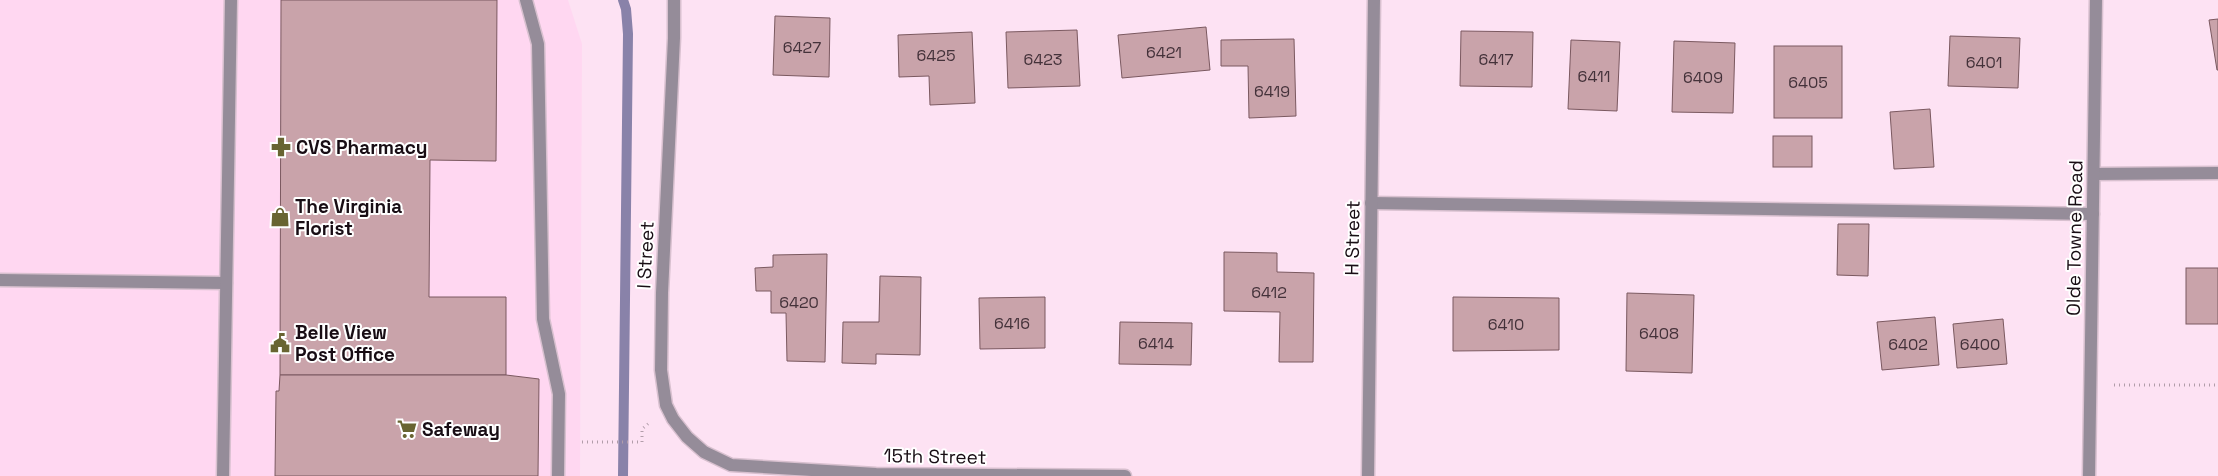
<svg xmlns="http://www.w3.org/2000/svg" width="2218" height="476" viewBox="0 0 2218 476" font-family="'Space Grotesk',sans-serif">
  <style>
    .built { fill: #ffd7f1 }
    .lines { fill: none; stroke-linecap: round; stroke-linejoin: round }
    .stream { stroke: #8982a9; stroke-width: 10 }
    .building { fill: #c9a3aa; stroke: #7b5960 }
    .lane-casing { stroke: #d8c0cf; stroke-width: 15 }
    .street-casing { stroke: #d8c0cf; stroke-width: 15 }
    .path { stroke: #b29daa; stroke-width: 3; stroke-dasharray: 1 4; stroke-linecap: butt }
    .lane { stroke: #958c99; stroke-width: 12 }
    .street { stroke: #958c99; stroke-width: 12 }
    .labels { text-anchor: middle; stroke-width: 4; stroke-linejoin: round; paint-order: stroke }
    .number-label { font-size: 16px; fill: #44323a }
    .poi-label { font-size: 19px; font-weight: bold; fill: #180d14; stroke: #fff; text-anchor: start }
    .street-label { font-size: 19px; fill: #180d14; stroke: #fff }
  </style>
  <rect width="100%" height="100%" fill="#fde2f3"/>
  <polygon class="built" points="0,0 568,0 582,44 580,476 0,476"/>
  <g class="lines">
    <polyline class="stream" points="623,0 626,9 628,34 623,476"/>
  </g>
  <g class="building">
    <polygon points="281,0 497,0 496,161 430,160 429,297 506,297 506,375 280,375"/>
    <polygon points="775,16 830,18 829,77 773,75"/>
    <polygon points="2218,19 2218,70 2217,70 2209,20"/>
    <polygon points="1206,27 1210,70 1122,78 1118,35"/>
    <polygon points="1077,30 1080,86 1008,88 1006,32"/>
    <polygon points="1461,31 1533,32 1532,87 1460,86"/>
    <polygon points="972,32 975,103 930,105 929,76 899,77 898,35"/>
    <polygon points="1950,36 2020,38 2018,88 1948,86"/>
    <polygon points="1294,39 1296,116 1249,118 1248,66 1221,66 1221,40"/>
    <polygon points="1571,40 1620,42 1617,111 1568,109"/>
    <polygon points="1674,41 1735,43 1733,113 1672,112"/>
    <rect x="1774" y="46" width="68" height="72"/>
    <polygon points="1930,109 1934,167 1894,169 1890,112"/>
    <rect x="1773" y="136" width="39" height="31"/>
    <polygon points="1838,224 1869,224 1868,276 1837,275"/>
    <polygon points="1224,252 1277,253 1277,272 1314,273 1313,362 1279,362 1280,312 1224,311"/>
    <polygon points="827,254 825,362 787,361 786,313 771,313 771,291 756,291 755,268 773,267 773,255"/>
    <rect x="2186" y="268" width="32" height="56"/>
    <polygon points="880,276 921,277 920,355 876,354 876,364 842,363 843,322 879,322"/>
    <polygon points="1627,293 1694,295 1692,373 1626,371"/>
    <polygon points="1045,297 1045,348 980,349 979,298"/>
    <polygon points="1453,297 1559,298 1559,350 1453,351"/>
    <polygon points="1935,317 1939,365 1882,370 1877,322"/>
    <polygon points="2003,319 2007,364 1957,368 1953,324"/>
    <polygon points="1120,322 1192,323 1191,365 1119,364"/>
    <polygon points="280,375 506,375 539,379 538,476 275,476 276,391 279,391"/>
  </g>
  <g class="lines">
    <defs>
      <g id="lane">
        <polyline points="526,0 538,44 543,319 559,394 558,476"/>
        <polyline points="1371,203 2093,214"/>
        <polyline points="0,280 226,283"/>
        <polyline points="223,476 231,0"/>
      </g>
      <g id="street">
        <polyline points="674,0 674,38 662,293 661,370 666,405 673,419 687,437 704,452 731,465 876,474 1125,476"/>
        <polyline points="2094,174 2218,173"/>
        <polyline points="1368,476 1374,0"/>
        <polyline points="2089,476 2096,0"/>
      </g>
    </defs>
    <use href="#lane" class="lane-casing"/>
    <use href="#street" class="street-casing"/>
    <g class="path">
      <polyline points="2114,385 2218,385"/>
      <polyline points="582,442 642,442 642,429 649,423"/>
    </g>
    <use href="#lane" class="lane"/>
    <use href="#street" class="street"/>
  </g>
  <defs>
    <symbol id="pharmacy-bare" viewBox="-9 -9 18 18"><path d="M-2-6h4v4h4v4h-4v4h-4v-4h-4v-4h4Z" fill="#686431" stroke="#fff" stroke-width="2.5" paint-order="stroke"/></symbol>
    <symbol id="shop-bare" viewBox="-9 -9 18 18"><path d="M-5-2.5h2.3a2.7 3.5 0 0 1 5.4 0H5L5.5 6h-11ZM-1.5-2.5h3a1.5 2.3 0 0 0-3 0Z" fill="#686431" stroke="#fff" stroke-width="2.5" paint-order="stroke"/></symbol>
    <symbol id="civic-bare" viewBox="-9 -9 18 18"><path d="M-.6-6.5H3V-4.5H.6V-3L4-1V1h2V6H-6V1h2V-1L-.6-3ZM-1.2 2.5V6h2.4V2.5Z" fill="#686431" stroke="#fff" stroke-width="2.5" paint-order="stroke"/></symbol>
    <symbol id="supermarket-bare" viewBox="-9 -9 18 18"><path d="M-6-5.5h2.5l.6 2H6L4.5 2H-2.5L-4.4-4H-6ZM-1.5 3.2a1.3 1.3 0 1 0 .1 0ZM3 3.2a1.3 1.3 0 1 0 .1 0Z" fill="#686431" stroke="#fff" stroke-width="2.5" paint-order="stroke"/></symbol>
  </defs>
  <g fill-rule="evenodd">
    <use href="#pharmacy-bare" x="267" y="133" width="28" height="28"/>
    <use href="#shop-bare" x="266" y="203" width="28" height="28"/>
    <use href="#civic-bare" x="266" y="329" width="28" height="28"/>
    <use href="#supermarket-bare" x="393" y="415" width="28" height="28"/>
  </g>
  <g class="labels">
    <g class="number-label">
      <text x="802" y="53">6427</text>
      <text x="1164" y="58">6421</text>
      <text x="936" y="61">6425</text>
      <text x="1043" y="65">6423</text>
      <text x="1496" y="65">6417</text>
      <text x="1984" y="68">6401</text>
      <text x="1594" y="82">6411</text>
      <text x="1703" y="83">6409</text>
      <text x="1808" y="88">6405</text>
      <text x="1272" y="97">6419</text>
      <text x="1269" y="298">6412</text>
      <text x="799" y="308">6420</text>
      <text x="1012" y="329">6416</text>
      <text x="1506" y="330">6410</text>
      <text x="1659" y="339">6408</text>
      <text x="1156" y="349">6414</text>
      <text x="1908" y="350">6402</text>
      <text x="1980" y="350">6400</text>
    </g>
    <g class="poi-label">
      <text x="296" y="154">CVS Pharmacy</text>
      <text x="295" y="213">The Virginia<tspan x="295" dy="22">Florist</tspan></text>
      <text x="295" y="339">Belle View<tspan x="295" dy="22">Post Office</tspan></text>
      <text x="422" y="436">Safeway</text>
    </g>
    <g class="street-label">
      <text transform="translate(1352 238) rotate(-89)" y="7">H Street</text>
      <text transform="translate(2074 238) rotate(-89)" y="7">Olde Towne Road</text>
      <text transform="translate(645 255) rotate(-87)" y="7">I Street</text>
      <text transform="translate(935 456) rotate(1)" y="7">15th Street</text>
    </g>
  </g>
</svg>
